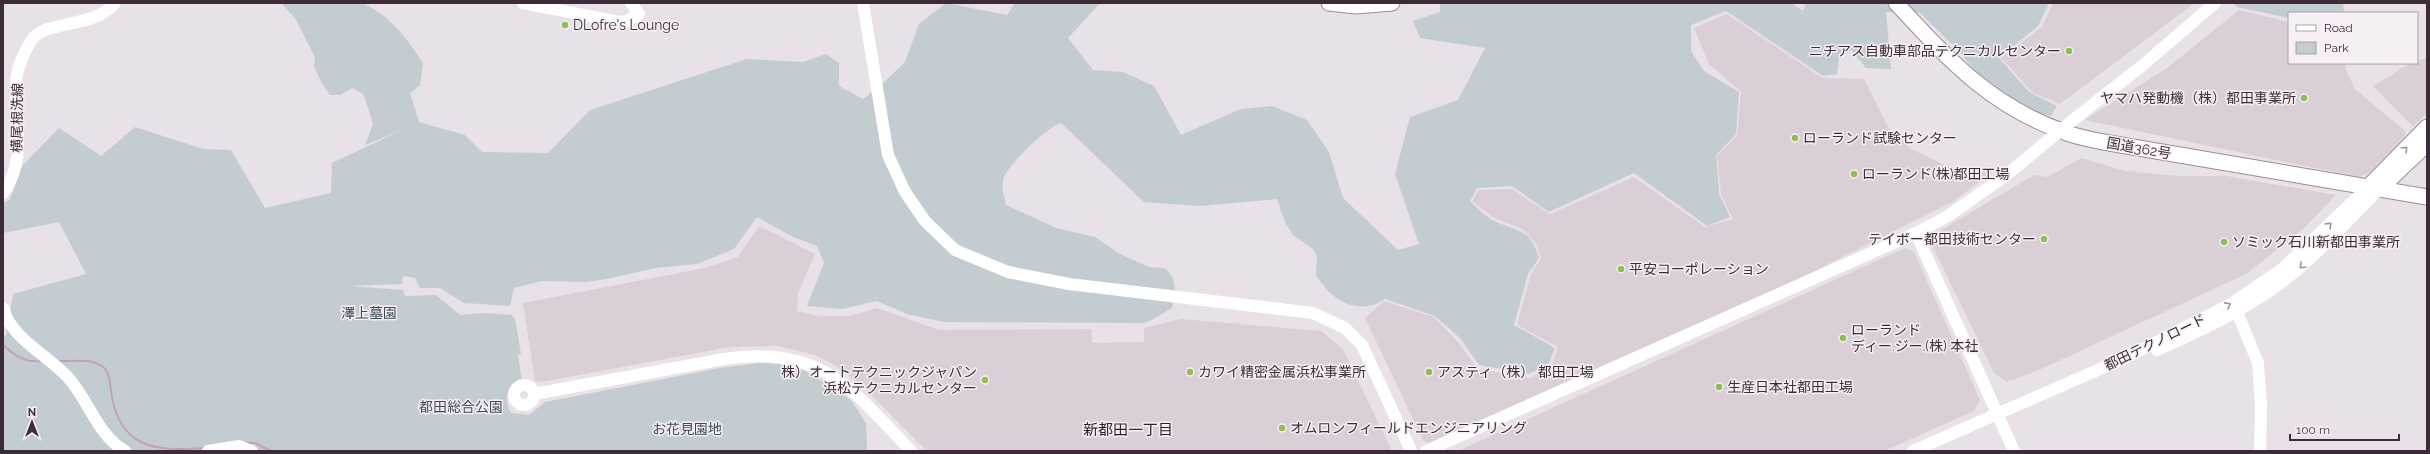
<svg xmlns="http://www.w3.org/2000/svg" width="2430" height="454" viewBox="0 0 2430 454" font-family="Raleway,'Noto Sans JP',sans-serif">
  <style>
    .built { fill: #dacfd7 }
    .green { fill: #c3ccd1 }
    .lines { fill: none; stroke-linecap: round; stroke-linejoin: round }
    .stream { stroke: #c4a0bf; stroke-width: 2 }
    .highway-casing { stroke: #9d8a99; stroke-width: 17 }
    .secondary { stroke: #fff; stroke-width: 12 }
    .highway { stroke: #fff; stroke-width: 15 }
    .secondary-bridge { stroke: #fff; stroke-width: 12 }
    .oneway { stroke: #9e959c }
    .poi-dot { fill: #8dc053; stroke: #f6f0f5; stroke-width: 1.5 }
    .labels { text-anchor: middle; stroke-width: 3; stroke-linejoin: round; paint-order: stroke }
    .poi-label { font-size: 14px; fill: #3e2b39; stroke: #f6f0f5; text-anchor: start }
    .street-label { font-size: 14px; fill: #3e2b39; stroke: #f6f0f5 }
    .park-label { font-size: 14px; fill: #3a4b58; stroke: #f6f0f5 }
    .neighbourhood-label { font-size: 15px; fill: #2f1d2a; stroke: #f6f0f5 }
  </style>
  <rect width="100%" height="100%" fill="#e8e1e7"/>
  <g class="built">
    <polygon points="2053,3 2195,3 2060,104 2033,93 2001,58 2042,27"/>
    <polygon points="2239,10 2289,22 2289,63 2346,63 2346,70 2355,89 2405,131 2405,136 2369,173 2358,177 2085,120 2167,68"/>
    <polygon points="1727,14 1822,78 1864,79 1888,127 1911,149 1949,167 1995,170 1954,201 1737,310 1432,445 1423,440 1365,318 1384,301 1434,317 1457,341 1478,369 1531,378 1552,364 1558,347 1517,325 1531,274 1541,258 1536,244 1523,229 1494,218 1472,201 1479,190 1512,189 1550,214 1634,177 1705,227 1733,219 1721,195 1717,156 1737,135 1741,92 1709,64 1694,28"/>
    <polygon points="2427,57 2427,113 2413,127 2373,86 2411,63 2417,63 2417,61"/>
    <polygon points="2082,158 2125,171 2179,176 2227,176 2336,195 2303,229 2246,274 2039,370 2007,382 1994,373 1932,245 1938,232 2034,175 2047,177"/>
    <polygon points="759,226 815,254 798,293 797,311 819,316 850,316 877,308 939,330 1091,329 1092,343 1144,342 1144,328 1181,319 1321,331 1343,349 1391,449 1390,451 927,451 860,384 836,366 815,355 778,346 730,347 542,382 535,381 523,303 705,268 738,257"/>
    <polygon points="1905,248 1914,252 1980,400 1974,411 1884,451 1458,451"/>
  </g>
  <g class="green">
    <path d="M 284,3 C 298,3 355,0 364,4 C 391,16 408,40 423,63 L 420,85 L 410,93 L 419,122 L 465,135 L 482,152 L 548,153 L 590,110 L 747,59 L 803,62 L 826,54 L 839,63 L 839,86 L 863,99 L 881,85 L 905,62 L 919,24 L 946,3 L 1007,15 L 1015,3 L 1100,3 L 1068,38 L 1093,70 L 1123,72 L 1154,86 L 1181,135 L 1241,109 L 1272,106 L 1307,120 L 1329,152 L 1343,198 L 1398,250 L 1419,244 L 1395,174 L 1410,117 L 1458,100 L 1485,48 L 1420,38 L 1413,21 L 1440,12 L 1440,3 L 1791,3 L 1803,11 L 1806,3 L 2049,3 L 2038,26 L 1999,58 L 2029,92 L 2057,106 L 2051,116 L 2026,109 L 1975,71 L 1958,50 L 1920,13 L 1886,12 L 1891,69 L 1866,68 L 1851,50 L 1839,58 L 1837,74 L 1823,76 L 1726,11 L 1691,25 L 1691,51 L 1704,71 L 1739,92 L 1736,134 L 1716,155 L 1719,194 L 1730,217 L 1707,226 L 1634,173 L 1549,212 L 1512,186 L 1477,188 L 1470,201 C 1476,207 1486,217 1494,221 C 1520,233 1529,227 1539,258 L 1528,274 L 1514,325 L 1555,348 L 1549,363 L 1529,374 L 1479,365 L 1460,338 L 1435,316 L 1385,299 C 1358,317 1331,300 1316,275 L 1317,256 L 1313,249 L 1293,235 L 1285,222 L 1277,199 L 1200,206 L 1144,202 L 1061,123 C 1049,125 1005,167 1003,180 C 1001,187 1005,198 1006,205 L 1056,228 L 1095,237 L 1118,253 L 1149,267 L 1165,268 C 1178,280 1175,292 1172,308 L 1150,321 L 1142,323 L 944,322 L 907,314 L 877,301 L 842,309 L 807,306 L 824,263 L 817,246 L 793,237 L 757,217 L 734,249 L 697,264 L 656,268 L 606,279 L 586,282 L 542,281 L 514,288 L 510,306 L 464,303 L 440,288 L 420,288 L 415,278 L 403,276 L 402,284 L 348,286 L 403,290 L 405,296 L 436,295 L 460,315 L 484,313 L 512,315 L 515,319 L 521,354 L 518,355 L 522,381 C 506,387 503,398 511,413 L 529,415 L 545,402 L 720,368 L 759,363 L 778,364 L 806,371 L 851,400 L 866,423 L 867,451 L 3,451 L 3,335 L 6,336 L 13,294 L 86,274 L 59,222 L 3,233 L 3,204 L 10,199 L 22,166 L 59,128 L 101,156 L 135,127 L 203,149 L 231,150 L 265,208 L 331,193 L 332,163 L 402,130 L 365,145 L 373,124 L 364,95 L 353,88 L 340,95 L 330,95 L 322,84 L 314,66 L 315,57 L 295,18 L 283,5 Z"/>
    <polygon points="2234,3 2343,3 2344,13 2289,13 2289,18 2237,7"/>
  </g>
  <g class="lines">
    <g class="stream">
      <path d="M 3,345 C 15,356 26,363 42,361"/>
      <path d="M 58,361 C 73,362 90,357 103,367 C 110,372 110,384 111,392 C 119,448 155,452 204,448"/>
      <polyline points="246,443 255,443 271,451"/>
    </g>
    <defs>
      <g id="highway">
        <polyline points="1329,3 1356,6 1392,3"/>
        <path d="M 1896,3 C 1949,60 1991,107 2067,133 C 2080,138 2095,140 2109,143 L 2427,197"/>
        <polyline points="2387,182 2427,144"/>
        <polyline points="2368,187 2427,127"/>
      </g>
    </defs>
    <use href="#highway" class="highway-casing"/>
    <g class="secondary">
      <polyline points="523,3 619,22 627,21 639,14 631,3"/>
      <polyline points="863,3 888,155 905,192 925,221 955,250 1008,272 1069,284 1313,313 1345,328 1362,345 1411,451"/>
      <polyline points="2073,120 2143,65 2215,3"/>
      <path d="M 3,193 C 27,162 15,120 16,84 C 16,70 24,52 31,41 C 45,19 94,29 115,3"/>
      <polyline points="1916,233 2014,451"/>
      <path d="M 3,308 C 13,342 50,355 71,381 C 90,404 98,435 125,451"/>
      <polyline points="2237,312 2258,363 2261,404 2260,451"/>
      <path d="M 2157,350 C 2206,328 2256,305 2297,270 C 2326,245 2352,217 2379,189"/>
      <circle cx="524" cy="395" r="10"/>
      <path d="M 534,394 L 724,359 C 821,345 850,387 911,451"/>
      <polyline points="208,451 239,446 252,451"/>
      <polyline points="1426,451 1916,233 1948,216 2005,176"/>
      <polyline points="1913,451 2125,358 2231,304 2282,269 2368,187"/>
    </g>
    <use href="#highway" class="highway"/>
    <polyline class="secondary-bridge" points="2005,176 2073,120"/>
  </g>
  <defs><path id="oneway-chevron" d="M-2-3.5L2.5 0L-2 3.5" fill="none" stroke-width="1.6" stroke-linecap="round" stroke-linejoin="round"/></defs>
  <g class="oneway">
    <use href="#oneway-chevron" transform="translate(2405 149) rotate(-46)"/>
    <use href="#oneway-chevron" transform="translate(2329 225) rotate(-44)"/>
    <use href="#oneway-chevron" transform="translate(2302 266) rotate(138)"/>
    <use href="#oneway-chevron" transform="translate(2228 305) rotate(-28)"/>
  </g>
  <g class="poi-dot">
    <circle cx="565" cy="25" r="4"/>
    <circle cx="2069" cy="51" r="4"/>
    <circle cx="2304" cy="98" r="4"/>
    <circle cx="1795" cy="138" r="4"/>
    <circle cx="1854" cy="174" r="4"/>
    <circle cx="2044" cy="239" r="4"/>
    <circle cx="2224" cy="242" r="4"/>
    <circle cx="1621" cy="269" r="4"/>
    <circle cx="1843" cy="338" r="4"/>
    <circle cx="1190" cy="372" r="4"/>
    <circle cx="1429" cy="372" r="4"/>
    <circle cx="985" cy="380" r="4"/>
    <circle cx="1719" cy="387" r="4"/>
    <circle cx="1282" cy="428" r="4"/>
  </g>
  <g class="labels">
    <g class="poi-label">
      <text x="573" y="30">DLofre's Lounge</text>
      <text x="2061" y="56" text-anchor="end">ニチアス自動車部品テクニカルセンター</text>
      <text x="2296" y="103" text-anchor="end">ヤマハ発動機（株）都田事業所</text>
      <text x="1803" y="143">ローランド試験センター</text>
      <text x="1862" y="179">ローランド(株)都田工場</text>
      <text x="2036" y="244" text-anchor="end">テイボー都田技術センター</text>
      <text x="2232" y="247">ソミック石川新都田事業所</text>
      <text x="1629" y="274">平安コーポレーション</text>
      <text x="1851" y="335">ローランド<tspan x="1851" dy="16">ディー.ジー.(株) 本社</tspan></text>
      <text x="977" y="377" text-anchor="end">株）オートテクニックジャパン<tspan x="977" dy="16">浜松テクニカルセンター</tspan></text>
      <text x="1198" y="377">カワイ精密金属浜松事業所</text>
      <text x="1437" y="377">アスティ（株） 都田工場</text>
      <text x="1727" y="392">生産日本社都田工場</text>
      <text x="1290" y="433">オムロンフィールドエンジニアリング</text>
    </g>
    <g class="street-label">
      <text transform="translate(17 118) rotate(-89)" y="5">横尾根洗線</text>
      <text transform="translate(2139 148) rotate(10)" y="5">国道362号</text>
      <text transform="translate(2155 342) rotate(-26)" y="5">都田テクノロード</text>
    </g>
    <g class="park-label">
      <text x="369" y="318">澤上墓園</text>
      <text x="461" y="412">都田総合公園</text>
      <text x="687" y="434">お花見園地</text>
    </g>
    <g class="neighbourhood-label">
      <text x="1128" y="435">新都田一丁目</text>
    </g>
  </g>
  <rect width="2430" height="454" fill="none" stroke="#3e2b39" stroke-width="8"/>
  <rect x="2288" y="12" width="130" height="52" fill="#f6f0f5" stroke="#aca1aa"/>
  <rect x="2296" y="25" width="20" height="6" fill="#ffffff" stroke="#aca1aa"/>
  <text x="2324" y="32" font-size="12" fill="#3e2b39">Road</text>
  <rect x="2296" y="42" width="20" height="12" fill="#c3ccd1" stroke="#aca1aa"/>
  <text x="2324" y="52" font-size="12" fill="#3e2b39">Park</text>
  <g transform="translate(32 422)" stroke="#f6f0f5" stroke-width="3" paint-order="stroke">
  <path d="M0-3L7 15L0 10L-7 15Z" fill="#3e2b39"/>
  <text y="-6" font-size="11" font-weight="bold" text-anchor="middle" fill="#3e2b39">N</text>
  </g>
  <path d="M2290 434v6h109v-6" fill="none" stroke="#3e2b39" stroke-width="2"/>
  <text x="2296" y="434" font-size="12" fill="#3e2b39" stroke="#f6f0f5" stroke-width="3" paint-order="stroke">100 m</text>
</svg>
